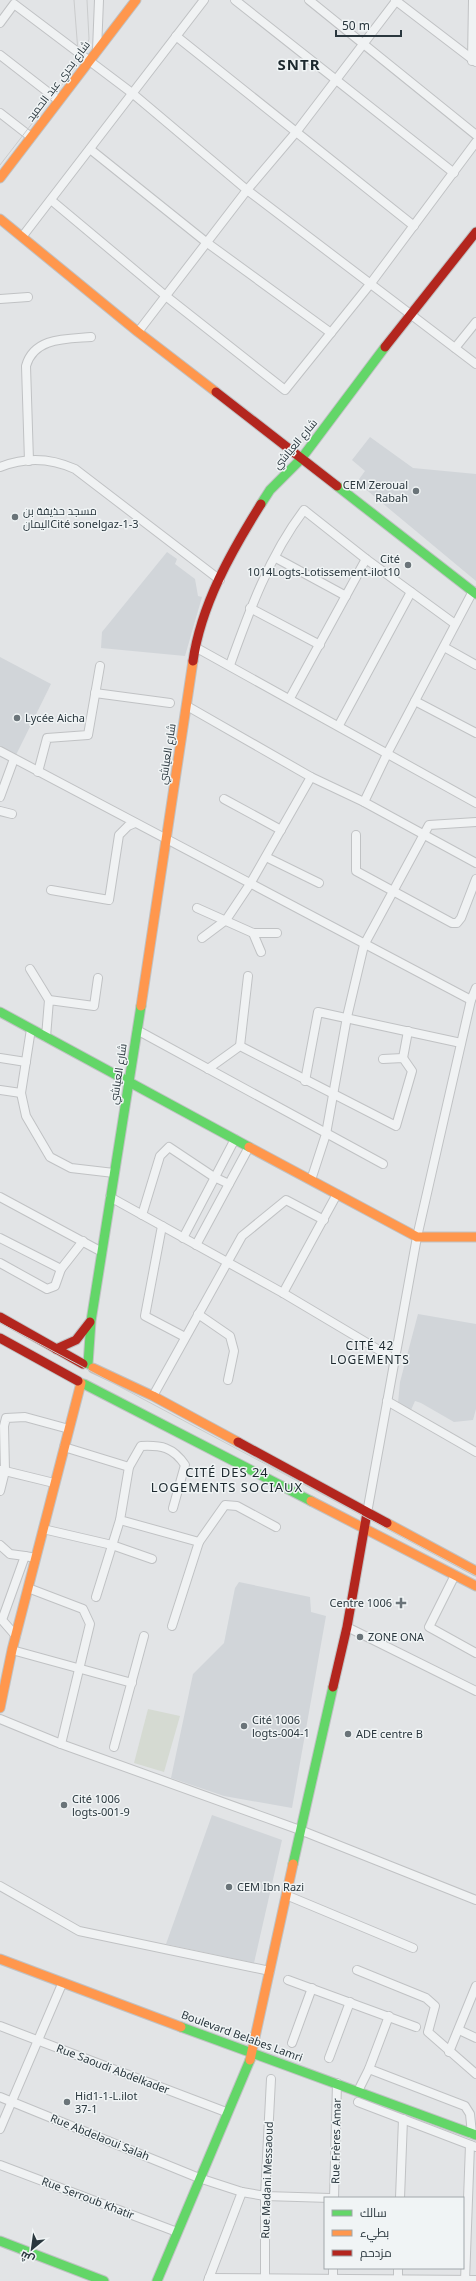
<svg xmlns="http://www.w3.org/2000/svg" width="476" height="2281" viewBox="0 0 476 2281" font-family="'Noto Sans',Cairo,sans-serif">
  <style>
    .built { fill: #d1d5d9 }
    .green { fill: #d5dad2 }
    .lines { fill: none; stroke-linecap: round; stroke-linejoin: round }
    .street-casing { stroke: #c0c2c4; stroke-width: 10 }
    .fast-casing { stroke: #c0c2c4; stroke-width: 11 }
    .slow-casing { stroke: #c0c2c4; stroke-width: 11 }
    .jam-casing { stroke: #c0c2c4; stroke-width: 11 }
    .street { stroke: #f0f2f3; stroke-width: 8 }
    .fast { stroke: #63d668; stroke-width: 9 }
    .slow { stroke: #ff974d; stroke-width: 9 }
    .jam { stroke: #b3261e; stroke-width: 9 }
    .tram { stroke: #cacccd; stroke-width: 1 }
    .poi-dot { fill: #6a7479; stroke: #f0f4f5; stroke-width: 1.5 }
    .labels { text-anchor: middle; stroke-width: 3; stroke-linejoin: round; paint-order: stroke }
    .street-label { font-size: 11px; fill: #2a373e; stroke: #f0f4f5 }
    .poi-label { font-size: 11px; fill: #2a373e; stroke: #f0f4f5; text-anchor: start }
    .neighbourhood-label { font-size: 12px; letter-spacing: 1px; fill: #1c282e; stroke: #f0f4f5 }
    .quarter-label { font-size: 13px; letter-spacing: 1px; fill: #1c282e; stroke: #f0f4f5 }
    .district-label { font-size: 15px; font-weight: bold; letter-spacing: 1px; fill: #1c282e; stroke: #f0f4f5 }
  </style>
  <rect width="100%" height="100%" fill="#e2e4e6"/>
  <g class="built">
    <polygon points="370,437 413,468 476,474 476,581 357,482 365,471 352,460"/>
    <polygon points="167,552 177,559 175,564 195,579 198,596 202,597 185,656 101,648 102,632"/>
    <polygon points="0,657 51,684 14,759 0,751"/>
    <polygon points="418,1314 476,1324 476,1409 473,1420 454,1422 421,1403 415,1401 411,1410 398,1403 400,1382"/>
    <polygon points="239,1582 310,1597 311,1612 326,1616 292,1808 224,1796 171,1778 193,1674 224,1643 235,1588"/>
    <polygon points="212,1815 282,1840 254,1963 166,1944"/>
  </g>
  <polygon class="green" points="148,1709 180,1716 164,1772 134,1763"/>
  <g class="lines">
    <defs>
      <g id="street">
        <polyline points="235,0 454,173"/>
        <polyline points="309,0 476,135"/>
        <polyline points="395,0 476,62"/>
        <polyline points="0,23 14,4 132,93 247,190 476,364"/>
        <polyline points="176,36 414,226"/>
        <polyline points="97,50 99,0"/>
        <polyline points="0,55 58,100"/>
        <polyline points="472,61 473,0"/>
        <polyline points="0,113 31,137"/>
        <polyline points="90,149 206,242 331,333"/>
        <polyline points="51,200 167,297 285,390 371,283 476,142"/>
        <polyline points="22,237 204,0"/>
        <polyline points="0,299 28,297"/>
        <polyline points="138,332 247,190 297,131 396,1"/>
        <polyline points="455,348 476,322"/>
        <path d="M 29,461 L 26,366 C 34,337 67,339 91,337"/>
        <path d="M 0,467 C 25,457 51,458 75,469 L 220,580"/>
        <polyline points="276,558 346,596"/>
        <polyline points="250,608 320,645"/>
        <polyline points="195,647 476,803"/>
        <polyline points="444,647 476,665"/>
        <path d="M 230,665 C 249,612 269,556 304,510 L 366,559 L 455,624"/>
        <polyline points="95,693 170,703"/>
        <polyline points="290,698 366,559"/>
        <polyline points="415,701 476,733"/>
        <polyline points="187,706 311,777 364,802 476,863"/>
        <polyline points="339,725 411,592"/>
        <polyline points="0,751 471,1000"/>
        <polyline points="38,772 47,738 88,735 100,666"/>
        <polyline points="0,797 14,759"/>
        <polyline points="224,799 281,830"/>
        <polyline points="364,802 388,752 473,591"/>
        <polyline points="0,811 12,814"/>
        <polyline points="356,835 356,871 452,923 457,923 461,918 476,879"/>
        <polyline points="266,857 319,883"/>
        <polyline points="51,890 109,900 119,835 128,826 135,823"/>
        <polyline points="197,908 253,933 277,933"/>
        <polyline points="253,933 261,952"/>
        <polyline points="202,938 226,920 250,884 311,777"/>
        <polyline points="30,969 49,1000"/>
        <polyline points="31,1029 21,1093 26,1116 50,1157 71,1168 114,1173"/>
        <polyline points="137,1030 383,1164"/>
        <polyline points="46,1037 49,1000 94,1006 98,978"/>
        <polyline points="240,1046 248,976"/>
        <polyline points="0,1058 26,1062"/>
        <polyline points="403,1058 408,1031"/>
        <polyline points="208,1069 240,1046 396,1126 412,1071 403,1058 383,1059"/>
        <polyline points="305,1081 318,1012 461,1043"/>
        <polyline points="0,1090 21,1093"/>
        <polyline points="311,1180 326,1134 347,1017 364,945 429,825 476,822"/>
        <polyline points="0,1197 102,1252"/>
        <polyline points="110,1197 283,1293 394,1359"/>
        <polyline points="142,1215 160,1156 169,1147 214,1177 229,1184"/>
        <polyline points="162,1226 145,1316 185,1337"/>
        <polyline points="0,1238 61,1269 83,1241"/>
        <polyline points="183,1238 235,1139"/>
        <polyline points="196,1245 249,1147"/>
        <polyline points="0,1263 47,1289 55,1286 61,1269"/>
        <polyline points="283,1293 337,1194"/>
        <polyline points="198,1314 230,1336 234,1351 228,1380"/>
        <polyline points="153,1396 242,1236 286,1200 324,1220"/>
        <polyline points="387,1401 476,1452"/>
        <polyline points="64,1447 129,1467 120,1520 199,1542 172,1626"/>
        <path d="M 129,1467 L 141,1446 C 161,1445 173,1447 185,1465 L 173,1508"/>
        <polyline points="1,1470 54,1483"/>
        <polyline points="0,1491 5,1471 4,1426 6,1418 25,1417 69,1429"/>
        <polyline points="367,1513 417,1237 471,1000 476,988"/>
        <polyline points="43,1529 112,1545 152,1559"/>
        <polyline points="199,1542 225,1505 237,1506 276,1527"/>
        <polyline points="0,1545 10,1554 25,1556"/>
        <polyline points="455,1575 429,1627 476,1653"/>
        <polyline points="28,1588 83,1609 90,1624 61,1744"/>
        <polyline points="96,1597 120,1520"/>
        <polyline points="347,1627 476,1691"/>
        <polyline points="16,1636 2,1620 25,1556 36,1558"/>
        <polyline points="12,1650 132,1683"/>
        <polyline points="0,1719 61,1744 300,1830 476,1900"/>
        <polyline points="114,1747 144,1636"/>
        <polyline points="0,1886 79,1931 270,1971"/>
        <polyline points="286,1895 413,1948"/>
        <polyline points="357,1970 426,1998 435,2006 428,2032 476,2074"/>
        <polyline points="288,1980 416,2027"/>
        <polyline points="0,2026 226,2112"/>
        <polyline points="459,2030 476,2038"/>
        <polyline points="292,2043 312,1988"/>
        <polyline points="449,2052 476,1986"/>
        <polyline points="329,2058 350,2002"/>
        <polyline points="369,2069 465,2106 470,2114 472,2134"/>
        <polyline points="358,2091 369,2069 389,2016"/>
        <polyline points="0,2097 199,2178 242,2192 265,2196 330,2198"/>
        <polyline points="358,2102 476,2147"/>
        <polyline points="0,2129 62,1984"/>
        <polyline points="0,2165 177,2232"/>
        <polyline points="334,2198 337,2083"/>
        <polyline points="400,2198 403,2119"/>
        <polyline points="209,2278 476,2280"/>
        <polyline points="208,2281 242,2192"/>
        <polyline points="265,2281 265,2196 271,2079"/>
        <polyline points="333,2281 333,2268"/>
        <polyline points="398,2281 398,2268"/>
        <polyline points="465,2281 470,2145"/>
      </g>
      <g id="fast">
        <polyline points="337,486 476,594"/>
        <polyline points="261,504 270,490 301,459 385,347"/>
        <polyline points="0,1012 249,1147"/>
        <polyline points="88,1364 91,1321 141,1006"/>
        <polyline points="84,1384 311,1501"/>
        <polyline points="293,1864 333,1687"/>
        <polyline points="181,2027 476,2135"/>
        <polyline points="0,2241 104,2281"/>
        <polyline points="157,2281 250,2060"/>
      </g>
      <g id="slow">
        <polyline points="0,178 136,0"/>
        <polyline points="0,219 138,332 216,392"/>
        <polyline points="141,1006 193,661"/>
        <polyline points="249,1147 417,1237 476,1237"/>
        <polyline points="93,1368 153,1396 238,1442"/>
        <polyline points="311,1501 476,1586"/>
        <polyline points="387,1523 476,1571"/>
        <polyline points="0,1708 12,1650 81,1383"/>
        <polyline points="0,1959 181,2027"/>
        <polyline points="250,2060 293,1864"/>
      </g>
      <g id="jam">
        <polyline points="385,347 476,232"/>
        <polyline points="216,392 337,486"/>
        <path d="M 193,661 C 201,605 231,552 261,504"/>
        <polyline points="0,1317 83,1364"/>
        <polyline points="0,1338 78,1381"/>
        <polyline points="56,1349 76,1340 90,1322"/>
        <polyline points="238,1442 387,1523"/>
        <polyline points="333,1687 347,1627 367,1513"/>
      </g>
    </defs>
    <use href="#street" class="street-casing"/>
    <use href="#fast" class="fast-casing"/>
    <use href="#slow" class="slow-casing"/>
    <use href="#jam" class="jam-casing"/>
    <use href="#street" class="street"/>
    <use href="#fast" class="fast"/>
    <use href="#slow" class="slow"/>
    <use href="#jam" class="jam"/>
    <g class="tram">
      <polyline points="71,68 78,52 74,0"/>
      <polyline points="0,165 84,56 89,39 87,0"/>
      <polyline points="0,1323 476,1576"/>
    </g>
  </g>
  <g class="poi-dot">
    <circle cx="416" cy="491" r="4"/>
    <circle cx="15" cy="517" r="4"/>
    <circle cx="408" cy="565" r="4"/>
    <circle cx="17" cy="718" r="4"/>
    <path d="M399 1597h4v4h4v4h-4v4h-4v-4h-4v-4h4z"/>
    <circle cx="360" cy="1637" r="4"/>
    <circle cx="244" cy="1726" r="4"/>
    <circle cx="348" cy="1734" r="4"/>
    <circle cx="64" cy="1805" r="4"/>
    <circle cx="229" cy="1887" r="4"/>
    <circle cx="67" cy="2102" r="4"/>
  </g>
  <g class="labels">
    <g class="street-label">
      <text transform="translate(58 81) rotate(-53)" y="4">شارع بحري عبد الحميد</text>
      <text transform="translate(295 444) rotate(-50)" y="4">شارع العياشي</text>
      <text transform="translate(167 754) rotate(-81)" y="4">شارع العياشي</text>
      <text transform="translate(118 1074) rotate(-81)" y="4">شارع العياشي</text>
      <text transform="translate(242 2036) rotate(20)" y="4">Boulevard Belabes Lamri</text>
      <text transform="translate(113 2069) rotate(21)" y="4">Rue Saoudi Abdelkader</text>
      <text transform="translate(100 2137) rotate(22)" y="4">Rue Abdelaoui Salah</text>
      <text transform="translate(336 2141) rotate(-89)" y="4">Rue Frères Amar</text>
      <text transform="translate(267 2180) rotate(-88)" y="4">Rue Madani Messaoud</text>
      <text transform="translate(88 2198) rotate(21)" y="4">Rue Serroub Khatir</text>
    </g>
    <g class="poi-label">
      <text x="408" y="489" text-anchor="end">CEM Zeroual<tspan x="408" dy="13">Rabah</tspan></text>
      <text x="23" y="515">مسجد حذيفة بن<tspan x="23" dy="13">اليمانCité sonelgaz-1-3</tspan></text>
      <text x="400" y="563" text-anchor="end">Cité<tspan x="400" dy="13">1014Logts-Lotissement-ilot10</tspan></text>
      <text x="25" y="722">Lycée Aicha</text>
      <text x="392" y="1607" text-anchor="end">Centre 1006</text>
      <text x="368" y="1641">ZONE ONA</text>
      <text x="252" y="1724">Cité 1006<tspan x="252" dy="13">logts-004-1</tspan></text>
      <text x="356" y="1738">ADE centre B</text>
      <text x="72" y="1803">Cité 1006<tspan x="72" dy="13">logts-001-9</tspan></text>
      <text x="237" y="1891">CEM Ibn Razi</text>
      <text x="75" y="2100">Hid1-1-L.ilot<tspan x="75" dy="13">37-1</tspan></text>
    </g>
    <g class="neighbourhood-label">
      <text x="370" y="1350">CITÉ 42<tspan x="370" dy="14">LOGEMENTS</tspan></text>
    </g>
    <g class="quarter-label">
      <text x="227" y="1477">CITÉ DES 24<tspan x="227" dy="15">LOGEMENTS SOCIAUX</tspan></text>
    </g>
    <g class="district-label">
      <text x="299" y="70">SNTR</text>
    </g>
  </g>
  <rect x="324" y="2197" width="140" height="72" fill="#f0f4f5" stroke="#a1a8ac"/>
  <rect x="332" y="2210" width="20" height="6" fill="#63d668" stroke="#a1a8ac"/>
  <text x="360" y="2217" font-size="12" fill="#2a373e">سالك</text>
  <rect x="332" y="2230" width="20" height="6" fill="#ff974d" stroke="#a1a8ac"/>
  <text x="360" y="2237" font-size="12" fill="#2a373e">بطيء</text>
  <rect x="332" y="2250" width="20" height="6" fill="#b3261e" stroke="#a1a8ac"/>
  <text x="360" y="2257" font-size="12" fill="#2a373e">مزدحم</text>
  <g transform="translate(32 2249) rotate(209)" stroke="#f0f4f5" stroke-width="3" paint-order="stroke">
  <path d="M0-3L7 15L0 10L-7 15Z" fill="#2a373e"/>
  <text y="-6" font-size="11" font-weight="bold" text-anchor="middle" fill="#2a373e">ش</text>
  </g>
  <path d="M336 30v6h65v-6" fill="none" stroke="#2a373e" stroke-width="2"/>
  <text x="342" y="30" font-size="12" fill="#2a373e" stroke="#f0f4f5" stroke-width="3" paint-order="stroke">50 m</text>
</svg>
